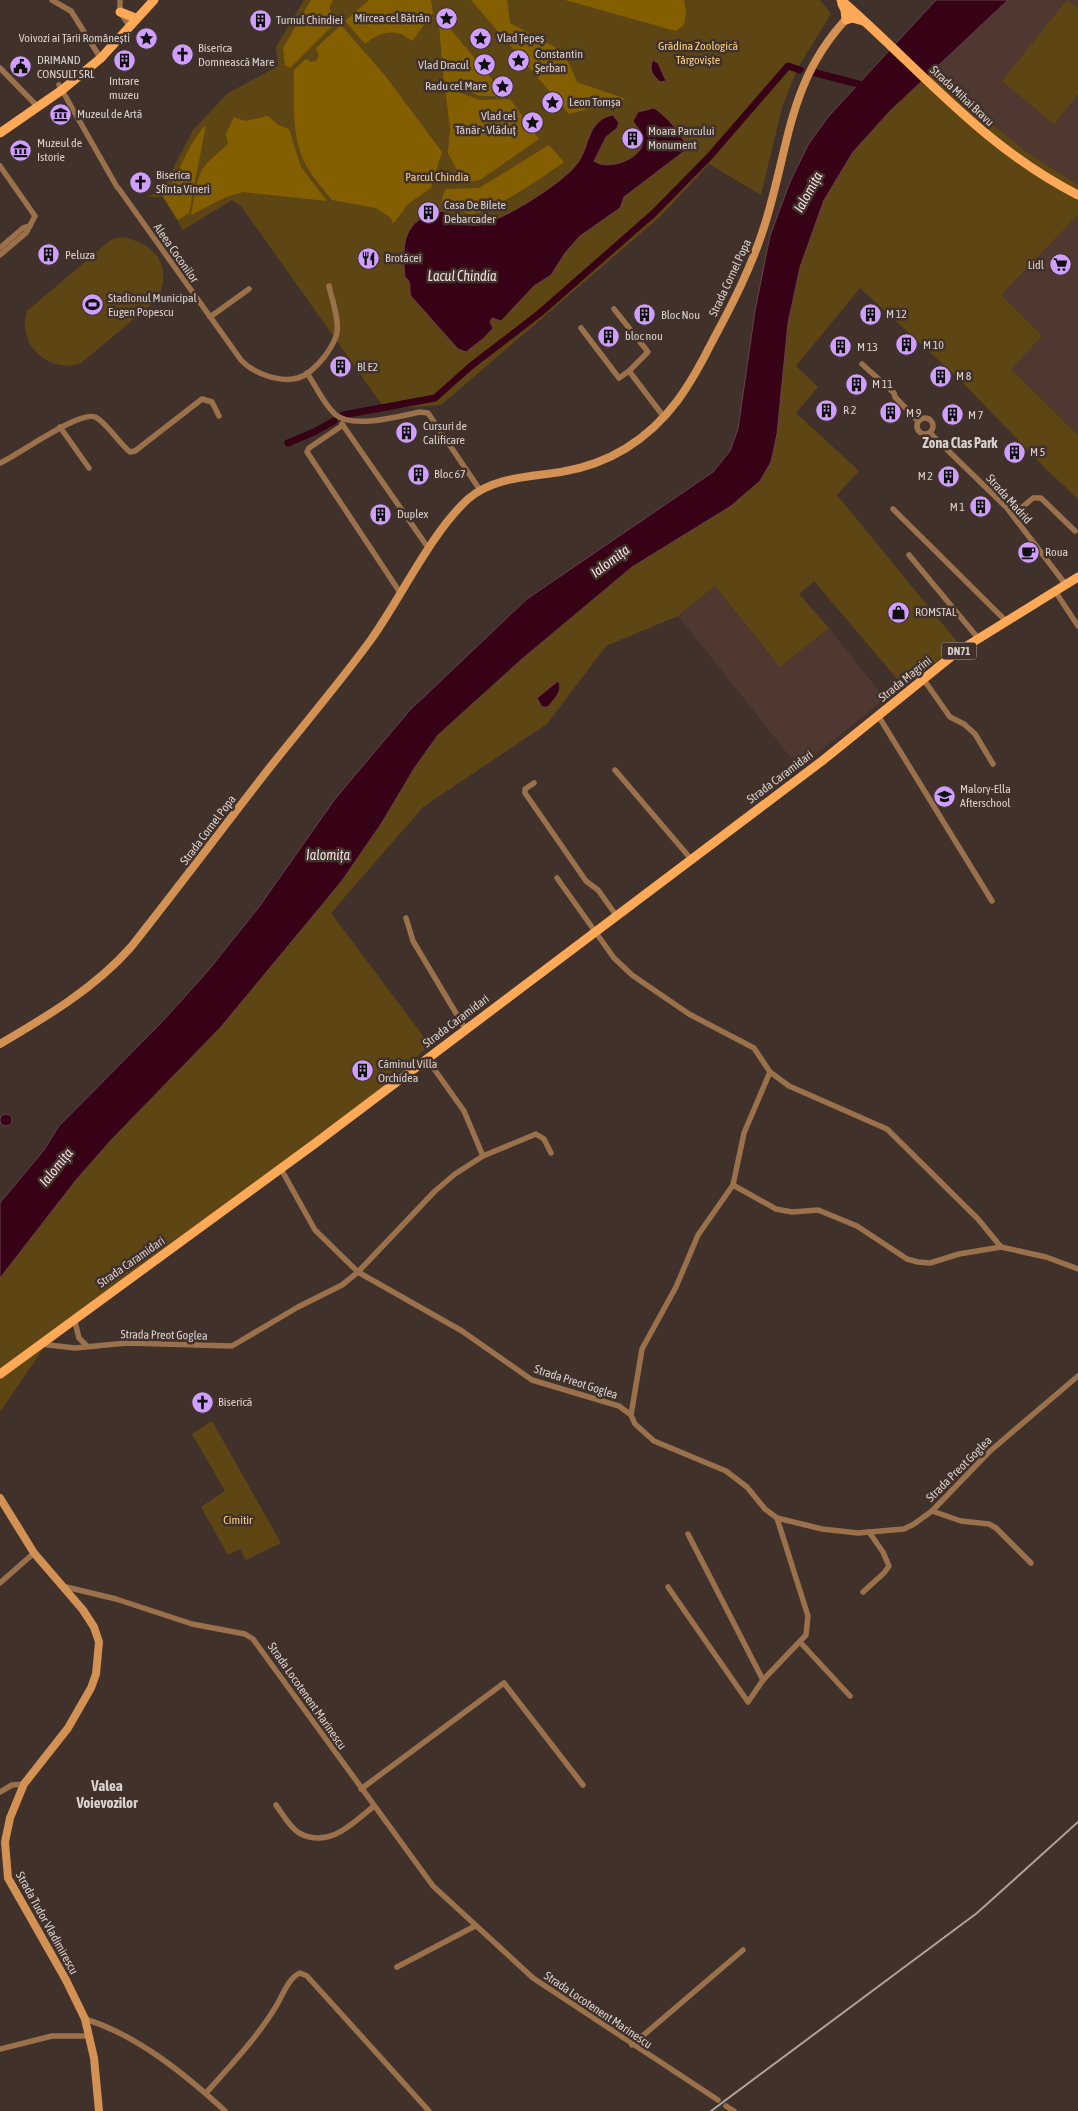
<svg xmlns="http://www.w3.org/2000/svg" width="1078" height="2111" viewBox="0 0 1078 2111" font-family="'Asap Condensed',sans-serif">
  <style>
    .built { fill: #4e382f }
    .green { fill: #5e4614 }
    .forest { fill: #845f01 }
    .water { fill: #370215; stroke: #68404c }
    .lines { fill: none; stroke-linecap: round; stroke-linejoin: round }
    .canal { stroke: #370215; stroke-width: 7 }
    .minor { stroke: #9a714b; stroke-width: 5.5 }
    .secondary { stroke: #d39153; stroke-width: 8 }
    .primary { stroke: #fea957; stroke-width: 9 }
    .rail { stroke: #ada29d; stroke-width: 2 }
    .labels { text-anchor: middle; stroke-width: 5; stroke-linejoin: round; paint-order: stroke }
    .shield { fill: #40312b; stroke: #aca09c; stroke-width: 1 }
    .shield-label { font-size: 11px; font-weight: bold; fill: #dad0cc }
    .poi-label { font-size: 12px; fill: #dad0cc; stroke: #40312b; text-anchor: start }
    .park-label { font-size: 12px; fill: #f8ce7f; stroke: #40312b }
    .street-label { font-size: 12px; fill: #dad0cc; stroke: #40312b }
    .water-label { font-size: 14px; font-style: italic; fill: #f5dde2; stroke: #40312b }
    .neighbourhood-label { font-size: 14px; font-weight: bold; fill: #dad0cc; stroke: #40312b }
    .quarter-label { font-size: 15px; font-weight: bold; fill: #dad0cc; stroke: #40312b }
  </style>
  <rect width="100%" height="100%" fill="#40312b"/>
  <g class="built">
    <polygon points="1008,0 1078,0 1078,185 1025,151 968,104 933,71"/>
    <polygon points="1078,215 1078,435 1011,369 1001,295"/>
    <polygon points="715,586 780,667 829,628 885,699 799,768 678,616"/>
  </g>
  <g class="green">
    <polygon points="304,0 820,0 831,14 797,69 782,108 761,195 709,164 661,216 441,405 385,409 241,206 232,200 183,230 163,197 147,197 162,190 193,130 228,93 278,66 276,47"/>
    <polygon points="1067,0 1078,8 1078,94 1054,124 1002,81"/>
    <polygon points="933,71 968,104 1025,151 1078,185 1078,215 1001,295 1042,336 1011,369 1078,435 1078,499 1046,469 961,381 860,288 796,366 818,387 796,413 859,471 837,495 959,644 904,687 814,581 799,594 829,628 780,667 715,586 678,616 606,646 547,724 423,807 331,913 430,1045 290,1167 54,1333 0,1412 0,1278 76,1180 144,1103 220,1028 341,882 381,824 415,767 438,735 522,659 632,567 731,506 788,323 800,267 824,200 853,151 890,111"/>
    <path d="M 123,237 C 157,245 172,265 158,299 L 81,363 C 49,375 16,344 27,311 L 112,239 Z"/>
    <polygon points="212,1421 281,1543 246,1560 240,1549 228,1555 201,1507 225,1491 192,1434"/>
  </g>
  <g class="forest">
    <polygon points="311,0 333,0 329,9 338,20 290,68 285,65 283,48"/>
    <path d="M 369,0 L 431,0 L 433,13 L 412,41 C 396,27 379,32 365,44 L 345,21 Z"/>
    <polygon points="471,0 507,0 510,23 564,52 577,82 626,99 569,114"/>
    <polygon points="565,0 684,0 686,12 684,25 676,31"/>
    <polygon points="438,14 506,96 480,96 444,82"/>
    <path d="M 341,25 L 386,77 L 442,152 L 431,188 L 408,204 L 393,224 L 391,218 L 376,208 L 332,200 C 323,188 311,176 305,163 C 291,136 294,99 294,70 L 306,59 L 311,62 L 316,61 L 319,56 L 316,48 Z"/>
    <polygon points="445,87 480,100 510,99 539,139 480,180 469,182 463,181 448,153 450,129"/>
    <path d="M 268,116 L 278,125 L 289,129 L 301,167 L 327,201 L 243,192 L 226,197 L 191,215 C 194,201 195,184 201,172 C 207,160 220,153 228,143 L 226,134 L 234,117 L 245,121 Z"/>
    <path d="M 206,125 L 189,213 L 178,220 L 163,197 C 180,175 186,145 206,125 Z"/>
    <path d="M 549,145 L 564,162 C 549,173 487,216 470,214 C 461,212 450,206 441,203 L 445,189 L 479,188 Z"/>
  </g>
  <g class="water">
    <polygon points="936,0 1008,0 890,111 853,152 824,200 800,267 788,323 777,434 771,462 760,481 731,506 632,567 522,659 438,735 415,767 381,824 341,882 220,1028 112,1139 76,1180 0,1278 0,1203 44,1150 59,1126 161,1023 207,972 259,907 335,799 410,710 527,599 713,472 730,451 738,429 755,311 770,236 790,182 808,145 828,117"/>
    <path d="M 653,60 L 658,63 L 666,81 L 660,82 C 653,75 648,70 653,60 Z"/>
    <path d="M 654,108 C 665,115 684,135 687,149 L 624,197 L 620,208 L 580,236 L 565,253 L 551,275 L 534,286 L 501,321 L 492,318 L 490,322 L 493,328 L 484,338 L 466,352 L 458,349 L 411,296 C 408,288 413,283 405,277 C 401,243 404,217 443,211 C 453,218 463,227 477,225 C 500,223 563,183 577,164 C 591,145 586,121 613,115 L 619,123 L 617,128 L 606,137 L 594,161 C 607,171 641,160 643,142 C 644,132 637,128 633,121 L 638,112 Z"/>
    <path d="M 558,681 C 564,690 554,699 548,707 L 542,707 L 537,698 Z"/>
    <circle cx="6" cy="1120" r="6"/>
  </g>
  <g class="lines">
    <g class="canal">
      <polyline points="812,72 866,86"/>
      <polyline points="343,415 435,398 471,366 540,313 654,213 710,156 788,66 800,70"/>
      <polyline points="288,443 314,432 334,421"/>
    </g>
    <g class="minor">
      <polyline points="52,0 71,11 98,54"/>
      <polyline points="120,0 120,12 130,27"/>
      <polyline points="0,68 38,107"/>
      <polyline points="59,85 117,187"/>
      <polyline points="0,166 35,216 26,233 0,255"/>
      <path d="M 119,189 L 241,360 C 253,373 279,383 298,378 C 308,375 318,365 325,356 C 330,349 336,341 337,332 C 339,318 332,300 329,286"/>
      <polyline points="0,248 23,228 30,226"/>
      <polyline points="614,309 648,352 629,371 664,417"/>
      <polyline points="210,317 249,289"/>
      <polyline points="581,328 619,378 629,371"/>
      <polyline points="862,364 894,393 895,397 918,421"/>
      <path d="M 307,373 C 316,386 324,405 336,415 C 353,429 400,416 420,412 L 428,413 L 480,490"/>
      <circle cx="925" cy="426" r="8"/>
      <polyline points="342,424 429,549"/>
      <polyline points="343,425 309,448 307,452 401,594"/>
      <polyline points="60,427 89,468"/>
      <polyline points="930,433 1007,508 1066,585"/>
      <path d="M 0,463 C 17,456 83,407 97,418 C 110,427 118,442 130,452 L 135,451 L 202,399 L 212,402 L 219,416"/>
      <polyline points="893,509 1006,621"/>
      <polyline points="1013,515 1033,498 1041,498 1075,531"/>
      <polyline points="909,555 978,638"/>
      <polyline points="1055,591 1078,626"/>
      <polyline points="924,680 950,717 964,724 975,734 993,764"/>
      <polyline points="879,717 992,901"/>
      <polyline points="615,770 691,859"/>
      <polyline points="534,783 525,789 525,793 586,881 598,890 616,915"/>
      <polyline points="557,878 614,958 632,975 689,1014 754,1048 770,1072 789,1086 887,1129 978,1219 1001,1247"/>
      <polyline points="406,918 413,941 466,1030"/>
      <polyline points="427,1059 464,1111 483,1156"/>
      <polyline points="281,1169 315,1230 358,1272 462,1331 532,1380 619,1406 631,1415 635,1424 654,1441 726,1471 747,1487 765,1509 777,1518 822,1529 858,1533 904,1529 914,1524 932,1511 989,1452 1078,1376"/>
      <polyline points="733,1185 776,1209 792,1212 818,1210 857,1226 907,1259 918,1262 930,1263 959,1254 1001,1247 1046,1257 1078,1269"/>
      <polyline points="74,1318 79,1338 87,1346"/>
      <polyline points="40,1344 75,1348 127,1343 232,1346 298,1307 342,1285 358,1272 435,1191 455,1174 483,1156 536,1134 544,1139 551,1153"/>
      <polyline points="631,1415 642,1349 676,1287 698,1235 733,1185 744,1133 770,1072"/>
      <polyline points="932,1511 961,1521 989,1524 996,1528 1031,1563"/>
      <polyline points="688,1534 763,1680"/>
      <polyline points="0,1583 34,1553"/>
      <polyline points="62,1586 116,1599 192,1624 245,1634 253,1639 433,1886 533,1978 718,2100"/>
      <polyline points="668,1587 748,1702 763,1680 806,1635 808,1616 777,1518"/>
      <polyline points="863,1592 884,1573 889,1566 883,1552 869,1532"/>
      <polyline points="800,1642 850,1696"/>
      <polyline points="361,1789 504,1683 583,1785"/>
      <polyline points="0,1792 12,1785 24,1784"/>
      <path d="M 276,1805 C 282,1813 290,1828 299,1833 C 329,1849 352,1824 374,1806"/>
      <polyline points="397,1967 475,1926"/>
      <path d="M 85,2019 C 137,2035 185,2074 225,2111"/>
      <polyline points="632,2045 743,1950"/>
      <polyline points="0,2049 52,2036 89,2036"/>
      <path d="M 206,2093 C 230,2066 256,2039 275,2008 C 282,1997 288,1978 300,1973 L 307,1976 L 429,2111"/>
      <polyline points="726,2106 734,2111"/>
    </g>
    <g class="secondary">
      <path d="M 0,1044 C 46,1017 95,988 131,947 C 177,889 221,830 267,771 C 301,728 337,686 370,641 C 401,598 430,534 468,499 C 493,477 529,477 561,472 C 610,464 648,440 678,400 C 691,382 702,362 712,342 C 733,303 752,266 765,224 C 790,144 788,80 849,16"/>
      <polyline points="0,1498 34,1553 83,1610 94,1627 99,1642 96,1674 91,1688 68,1728 24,1784 10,1818 5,1842 8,1878 66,1980 85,2019 94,2058 99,2111"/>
    </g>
    <g class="primary">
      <path d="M 841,0 C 919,68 983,147 1078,195"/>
      <polyline points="842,4 845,10 846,20 852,18 863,21"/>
      <polyline points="120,12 133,17"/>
      <polyline points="0,133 62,90 101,58 154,0"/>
      <polyline points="0,1374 317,1142 822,761 957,652 1078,577"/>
    </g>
    <polyline class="rail" points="711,2111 977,1913 1078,1822"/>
  </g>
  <defs>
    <symbol id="sight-disc" viewBox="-11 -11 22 22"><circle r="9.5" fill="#cf9eff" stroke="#40312b"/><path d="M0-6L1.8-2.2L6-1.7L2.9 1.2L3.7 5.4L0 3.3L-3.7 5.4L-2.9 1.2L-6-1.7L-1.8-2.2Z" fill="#111"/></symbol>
    <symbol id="building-disc" viewBox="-11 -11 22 22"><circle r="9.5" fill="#cf9eff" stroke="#40312b"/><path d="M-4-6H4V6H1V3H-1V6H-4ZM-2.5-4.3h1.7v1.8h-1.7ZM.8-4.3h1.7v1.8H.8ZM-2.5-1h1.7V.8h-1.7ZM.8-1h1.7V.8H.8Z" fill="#111"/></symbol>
    <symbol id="church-disc" viewBox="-11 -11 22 22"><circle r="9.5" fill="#cf9eff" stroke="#40312b"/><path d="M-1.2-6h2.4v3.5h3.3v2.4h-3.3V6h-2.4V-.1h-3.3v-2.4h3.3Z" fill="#111"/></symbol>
    <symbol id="civic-disc" viewBox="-11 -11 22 22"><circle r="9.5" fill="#cf9eff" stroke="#40312b"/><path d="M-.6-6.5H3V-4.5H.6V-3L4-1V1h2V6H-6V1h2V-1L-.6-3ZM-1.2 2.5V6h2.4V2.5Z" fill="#111"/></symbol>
    <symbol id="museum-disc" viewBox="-11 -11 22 22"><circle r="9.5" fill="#cf9eff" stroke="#40312b"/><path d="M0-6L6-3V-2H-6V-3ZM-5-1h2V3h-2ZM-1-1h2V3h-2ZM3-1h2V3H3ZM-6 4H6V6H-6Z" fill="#111"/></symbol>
    <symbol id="restaurant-disc" viewBox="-11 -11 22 22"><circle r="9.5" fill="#cf9eff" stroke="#40312b"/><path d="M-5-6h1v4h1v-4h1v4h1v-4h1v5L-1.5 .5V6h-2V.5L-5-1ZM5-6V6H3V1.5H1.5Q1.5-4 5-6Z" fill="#111"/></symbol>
    <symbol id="supermarket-disc" viewBox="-11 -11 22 22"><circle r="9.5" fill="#cf9eff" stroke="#40312b"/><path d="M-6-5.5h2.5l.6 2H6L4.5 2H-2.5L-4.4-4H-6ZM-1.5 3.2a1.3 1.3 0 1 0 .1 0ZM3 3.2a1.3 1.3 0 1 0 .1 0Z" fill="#111"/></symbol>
    <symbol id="stadium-disc" viewBox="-11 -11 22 22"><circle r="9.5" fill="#cf9eff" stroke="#40312b"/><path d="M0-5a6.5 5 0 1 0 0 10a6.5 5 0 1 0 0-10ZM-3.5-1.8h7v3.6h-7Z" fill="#111"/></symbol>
    <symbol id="cafe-disc" viewBox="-11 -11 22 22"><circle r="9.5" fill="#cf9eff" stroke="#40312b"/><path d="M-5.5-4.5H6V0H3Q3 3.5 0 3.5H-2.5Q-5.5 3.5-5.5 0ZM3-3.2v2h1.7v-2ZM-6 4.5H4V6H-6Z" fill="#111"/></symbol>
    <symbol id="shop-disc" viewBox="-11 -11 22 22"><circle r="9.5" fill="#cf9eff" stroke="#40312b"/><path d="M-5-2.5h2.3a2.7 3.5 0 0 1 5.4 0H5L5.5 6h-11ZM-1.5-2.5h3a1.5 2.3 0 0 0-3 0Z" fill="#111"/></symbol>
    <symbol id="school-disc" viewBox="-11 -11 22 22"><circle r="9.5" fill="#cf9eff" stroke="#40312b"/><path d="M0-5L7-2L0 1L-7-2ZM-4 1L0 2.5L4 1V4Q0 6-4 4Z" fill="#111"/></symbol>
  </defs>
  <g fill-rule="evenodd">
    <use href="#sight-disc" x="434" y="6" width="25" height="25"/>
    <use href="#building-disc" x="248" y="8" width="25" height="25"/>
    <use href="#sight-disc" x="134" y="26" width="25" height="25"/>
    <use href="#sight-disc" x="468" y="26" width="25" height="25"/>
    <use href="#church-disc" x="170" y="42" width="25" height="25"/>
    <use href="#building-disc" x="112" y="48" width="25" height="25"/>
    <use href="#sight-disc" x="506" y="48" width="25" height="25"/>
    <use href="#sight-disc" x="472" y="52" width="25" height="25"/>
    <use href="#civic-disc" x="8" y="54" width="25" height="25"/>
    <use href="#sight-disc" x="490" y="74" width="25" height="25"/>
    <use href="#sight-disc" x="540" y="90" width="25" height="25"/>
    <use href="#museum-disc" x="48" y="102" width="25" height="25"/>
    <use href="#sight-disc" x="520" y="110" width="25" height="25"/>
    <use href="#building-disc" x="620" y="126" width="25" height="25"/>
    <use href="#museum-disc" x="8" y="138" width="25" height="25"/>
    <use href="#church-disc" x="128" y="170" width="25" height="25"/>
    <use href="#building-disc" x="416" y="200" width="25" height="25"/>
    <use href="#building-disc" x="36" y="242" width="25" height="25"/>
    <use href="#restaurant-disc" x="356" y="246" width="25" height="25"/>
    <use href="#supermarket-disc" x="1048" y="252" width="25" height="25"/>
    <use href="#stadium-disc" x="80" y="292" width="25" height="25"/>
    <use href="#building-disc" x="858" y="302" width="25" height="25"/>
    <use href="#building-disc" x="632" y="302" width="25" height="25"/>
    <use href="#building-disc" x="596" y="324" width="25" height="25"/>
    <use href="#building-disc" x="894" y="332" width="25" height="25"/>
    <use href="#building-disc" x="828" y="334" width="25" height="25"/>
    <use href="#building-disc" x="328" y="354" width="25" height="25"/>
    <use href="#building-disc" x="928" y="364" width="25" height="25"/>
    <use href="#building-disc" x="844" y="372" width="25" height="25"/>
    <use href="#building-disc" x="814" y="398" width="25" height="25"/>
    <use href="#building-disc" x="878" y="400" width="25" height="25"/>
    <use href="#building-disc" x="940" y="402" width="25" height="25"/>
    <use href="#building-disc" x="394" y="420" width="25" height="25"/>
    <use href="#building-disc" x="1002" y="440" width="25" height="25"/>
    <use href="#building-disc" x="406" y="462" width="25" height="25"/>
    <use href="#building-disc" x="936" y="464" width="25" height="25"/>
    <use href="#building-disc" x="968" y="494" width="25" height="25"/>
    <use href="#building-disc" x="368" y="502" width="25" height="25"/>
    <use href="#cafe-disc" x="1016" y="540" width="25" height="25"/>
    <use href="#shop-disc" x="886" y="600" width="25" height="25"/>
    <use href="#school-disc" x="932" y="784" width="25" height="25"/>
    <use href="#building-disc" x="350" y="1058" width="25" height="25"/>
    <use href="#church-disc" x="190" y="1390" width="25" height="25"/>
  </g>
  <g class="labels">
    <rect class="shield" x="941.5" y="642.5" width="35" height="17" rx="4"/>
    <g class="shield-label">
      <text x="959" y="655">DN71</text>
    </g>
    <g class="poi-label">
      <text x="430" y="22" text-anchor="end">Mircea cel Bătrân</text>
      <text x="276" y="24">Turnul Chindiei</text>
      <text x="130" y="42" text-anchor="end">Voivozi ai Țării Românești</text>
      <text x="497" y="42">Vlad Țepeș</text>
      <text x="198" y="52">Biserica<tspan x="198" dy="14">Domnească Mare</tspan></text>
      <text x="535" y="58">Constantin<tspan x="535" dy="14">Şerban</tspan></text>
      <text x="37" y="64">DRIMAND<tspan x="37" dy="14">CONSULT SRL</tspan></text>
      <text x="469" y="69" text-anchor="end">Vlad Dracul</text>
      <text x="124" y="85" text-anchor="middle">Intrare<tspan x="124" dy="14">muzeu</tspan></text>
      <text x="487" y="90" text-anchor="end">Radu cel Mare</text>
      <text x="569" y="106">Leon Tomșa</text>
      <text x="77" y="118">Muzeul de Artă</text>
      <text x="516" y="120" text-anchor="end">Vlad cel<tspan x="516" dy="14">Tânăr - Vlăduț</tspan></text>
      <text x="648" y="135">Moara Parcului<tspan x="648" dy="14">Monument</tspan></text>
      <text x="37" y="147">Muzeul de<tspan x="37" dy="14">Istorie</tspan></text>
      <text x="156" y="179">Biserica<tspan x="156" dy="14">Sfînta Vineri</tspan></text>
      <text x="444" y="209">Casa De Bilete<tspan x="444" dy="14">Debarcader</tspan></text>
      <text x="65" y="259">Peluza</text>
      <text x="385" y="262">Brotăcei</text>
      <text x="1044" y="269" text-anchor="end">Lidl</text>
      <text x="108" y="302">Stadionul Municipal<tspan x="108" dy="14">Eugen Popescu</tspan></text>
      <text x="886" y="318">M 12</text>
      <text x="661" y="319">Bloc Nou</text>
      <text x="625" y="340">bloc nou</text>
      <text x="923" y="349">M 10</text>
      <text x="857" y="351">M 13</text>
      <text x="357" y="371">Bl E2</text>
      <text x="956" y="380">M 8</text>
      <text x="872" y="388">M 11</text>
      <text x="843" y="414">R 2</text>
      <text x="906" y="417">M 9</text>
      <text x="968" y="419">M 7</text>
      <text x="423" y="430">Cursuri de<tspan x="423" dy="14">Calificare</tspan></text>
      <text x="1030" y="456">M 5</text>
      <text x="434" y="478">Bloc 67</text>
      <text x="933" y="480" text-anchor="end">M 2</text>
      <text x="965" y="511" text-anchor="end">M 1</text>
      <text x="397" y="518">Duplex</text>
      <text x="1045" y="556">Roua</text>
      <text x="915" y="616">ROMSTAL</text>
      <text x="960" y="793">Malory-Ella<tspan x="960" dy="14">Afterschool</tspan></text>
      <text x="378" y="1068">Căminul Villa<tspan x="378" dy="14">Orchidea</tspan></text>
      <text x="218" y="1406">Biserică</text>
    </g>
    <g class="park-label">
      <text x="698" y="50">Grădina Zoologică<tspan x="698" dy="14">Târgoviște</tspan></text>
      <text x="437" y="181">Parcul Chindia</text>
      <text x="238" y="1524">Cimitir</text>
    </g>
    <g class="street-label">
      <text transform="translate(962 96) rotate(43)" y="4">Strada Mihai Bravu</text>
      <text transform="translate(176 253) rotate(55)" y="4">Aleea Coconilor</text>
      <text transform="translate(730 278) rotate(-65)" y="4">Strada Cornel Popa</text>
      <text transform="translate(1009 499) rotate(48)" y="4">Strada Madrid</text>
      <text transform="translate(905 679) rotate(-39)" y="4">Strada Magrini</text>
      <text transform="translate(780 777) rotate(-37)" y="4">Strada Caramidari</text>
      <text transform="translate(208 830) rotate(-53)" y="4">Strada Cornel Popa</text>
      <text transform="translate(456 1021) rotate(-37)" y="4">Strada Caramidari</text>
      <text transform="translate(131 1262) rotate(-35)" y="4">Strada Caramidari</text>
      <text transform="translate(164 1335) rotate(1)" y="4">Strada Preot Goglea</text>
      <text transform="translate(576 1382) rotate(18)" y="4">Strada Preot Goglea</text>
      <text transform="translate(959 1469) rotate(-45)" y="4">Strada Preot Goglea</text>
      <text transform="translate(307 1696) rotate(55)" y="4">Strada Locotenent Marinescu</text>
      <text transform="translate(47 1923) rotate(61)" y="4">Strada Tudor Vladimirescu</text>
      <text transform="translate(598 2010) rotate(34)" y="4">Strada Locotenent Marinescu</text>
    </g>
    <g class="water-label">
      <text transform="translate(808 192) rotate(-61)" y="5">Ialomița</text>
      <text x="462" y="281">Lacul Chindia</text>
      <text transform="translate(610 561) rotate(-37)" y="5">Ialomița</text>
      <text x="328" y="860">Ialomița</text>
      <text transform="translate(56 1167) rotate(-51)" y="5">Ialomița</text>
    </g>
    <g class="neighbourhood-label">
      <text x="960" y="448">Zona Clas Park</text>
    </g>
    <g class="quarter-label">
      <text x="107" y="1791">Valea<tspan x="107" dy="17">Voievozilor</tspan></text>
    </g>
  </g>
</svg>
